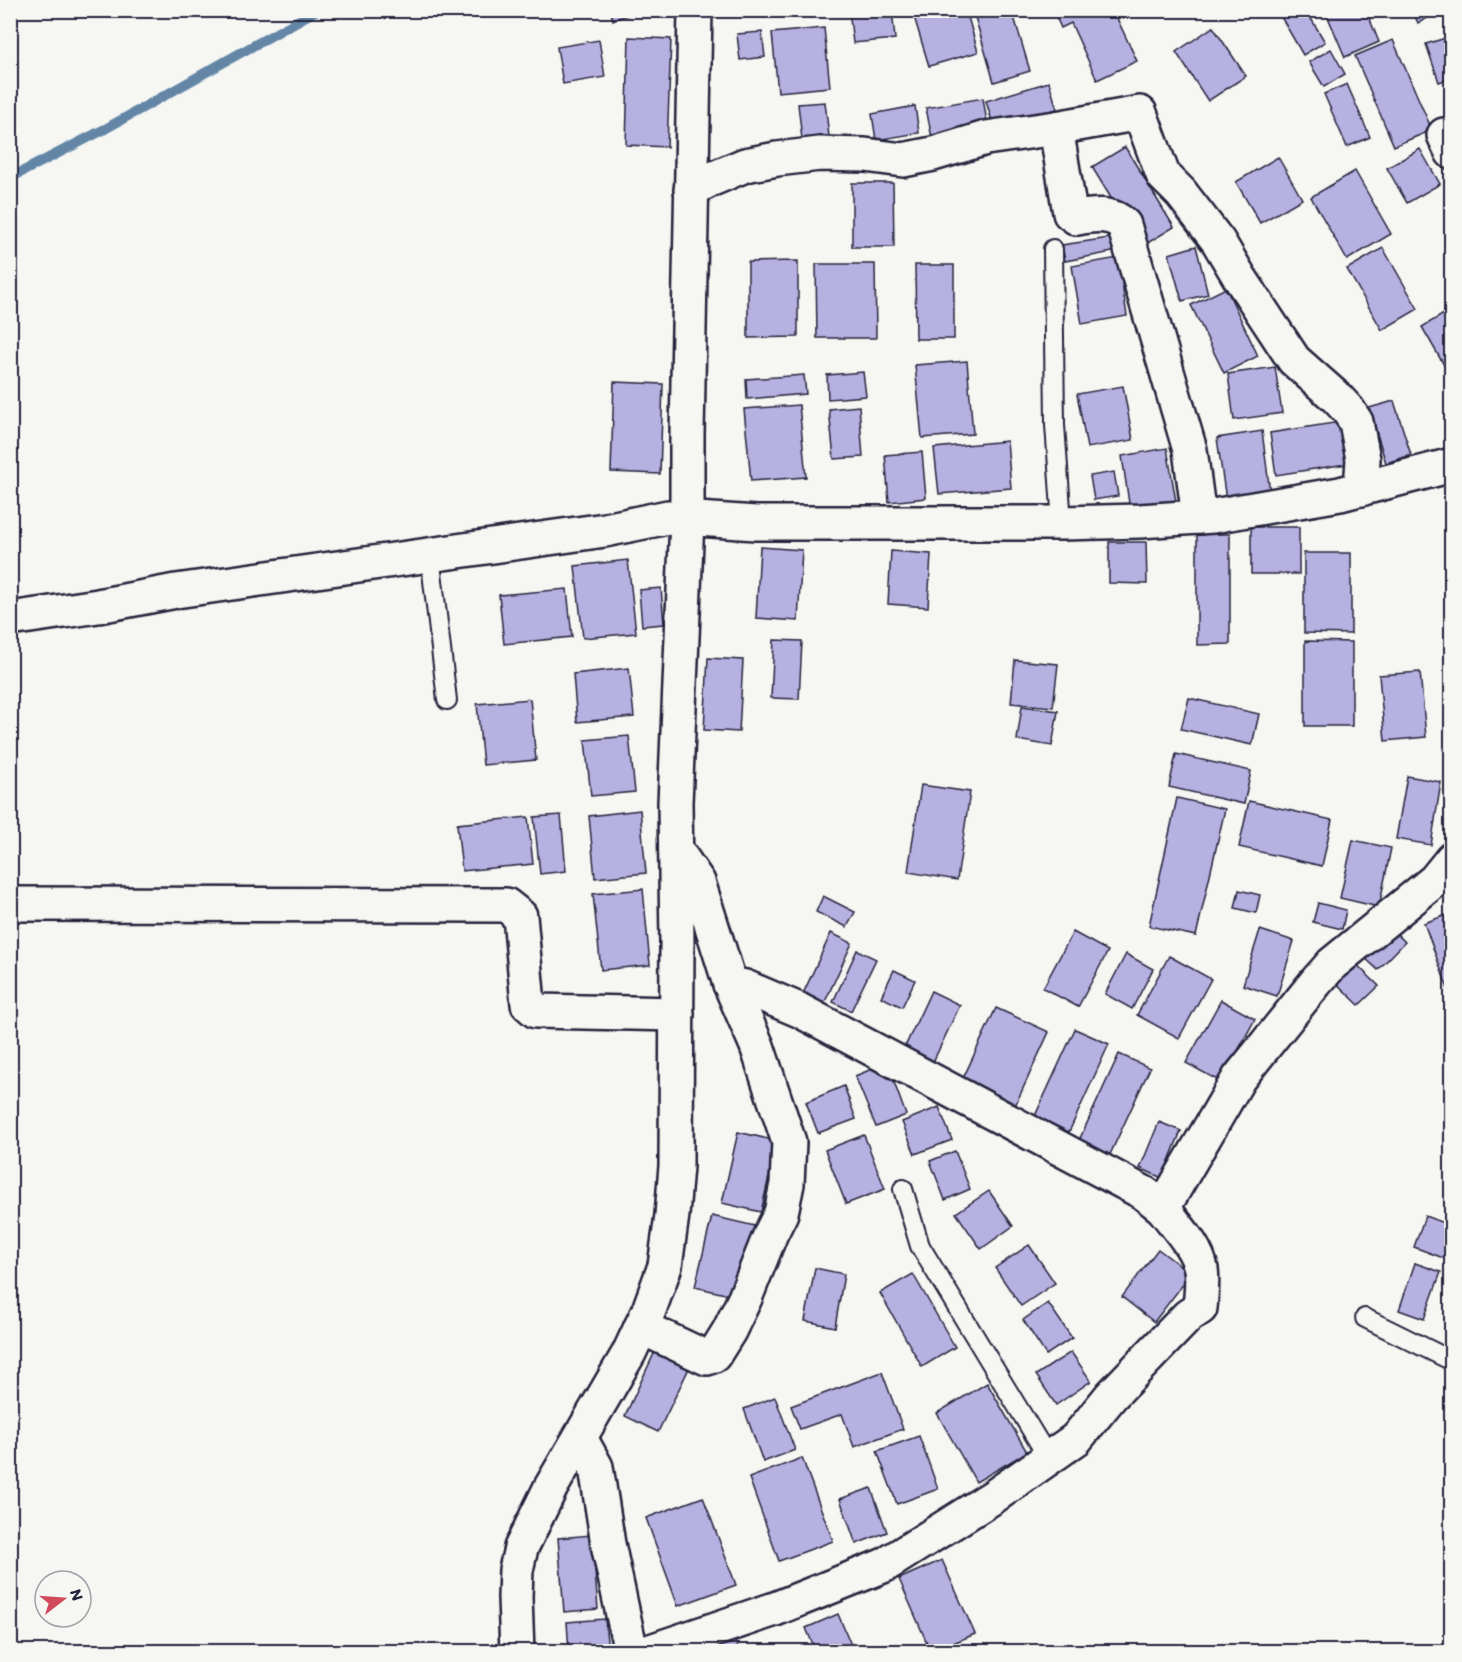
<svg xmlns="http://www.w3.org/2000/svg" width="1462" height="1662" viewBox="0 0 1462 1662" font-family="Itim,sans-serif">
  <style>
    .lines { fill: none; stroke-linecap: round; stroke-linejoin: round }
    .stream { stroke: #6486a7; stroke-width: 10 }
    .building { fill: #b7b1e2; stroke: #22223b; stroke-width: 1.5 }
    .lane-casing { stroke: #22223b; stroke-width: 22 }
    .street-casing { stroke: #22223b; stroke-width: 38 }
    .lane { stroke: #f6f6f2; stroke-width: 18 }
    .street { stroke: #f6f6f2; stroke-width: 33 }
  </style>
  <rect width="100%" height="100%" fill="#f6f6f2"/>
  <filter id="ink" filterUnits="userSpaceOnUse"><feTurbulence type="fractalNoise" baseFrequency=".0167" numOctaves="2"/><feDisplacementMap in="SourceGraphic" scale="12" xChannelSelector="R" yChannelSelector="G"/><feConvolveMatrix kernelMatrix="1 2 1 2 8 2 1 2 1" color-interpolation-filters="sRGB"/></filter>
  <g filter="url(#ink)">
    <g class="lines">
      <polyline class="stream" points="10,178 105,129 317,10"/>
    </g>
    <g class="building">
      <polygon points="610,10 642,10 613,20"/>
      <polygon points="849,10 892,10 895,39 853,43"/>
      <polygon points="912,10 966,10 978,52 929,66"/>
      <polygon points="998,10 1012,10 1030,71 994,82 975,17"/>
      <polygon points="1053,10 1113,10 1137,61 1097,80 1071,23 1061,28"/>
      <polygon points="1277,10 1306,10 1325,42 1303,55"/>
      <polygon points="1325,10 1366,10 1379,42 1345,57"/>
      <polygon points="1412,10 1443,10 1418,23"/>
      <polygon points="1213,27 1246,76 1208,101 1176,52"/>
      <polygon points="824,28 830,87 778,92 772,33"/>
      <polygon points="762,32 765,57 740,60 737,34"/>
      <polygon points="1452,36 1452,78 1439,82 1426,44"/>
      <polygon points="629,37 671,39 667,147 626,145"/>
      <polygon points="599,40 605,77 563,84 557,47"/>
      <polygon points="1393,40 1432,130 1394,146 1355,56"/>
      <polygon points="1331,49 1345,74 1324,87 1309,62"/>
      <polygon points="1049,82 1057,109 994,128 986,101"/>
      <polygon points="1347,84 1370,137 1347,147 1324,94"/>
      <polygon points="983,98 988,129 932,138 926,108"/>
      <polygon points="825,102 830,145 803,148 798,104"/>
      <polygon points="915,106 919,133 876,140 872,114"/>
      <polygon points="1125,147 1174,227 1141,247 1092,167"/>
      <polygon points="1420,149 1440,184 1407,203 1387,168"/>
      <polygon points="1278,157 1302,199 1260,223 1236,182"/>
      <polygon points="1355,171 1391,234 1347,260 1311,197"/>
      <polygon points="852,183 893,183 894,247 852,247"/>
      <polygon points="1116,237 1118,251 1065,261 1062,245"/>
      <polygon points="1196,246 1208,294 1182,301 1169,254"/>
      <polygon points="1383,248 1418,309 1382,330 1347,269"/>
      <polygon points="1118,258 1127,316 1082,324 1072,266"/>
      <polygon points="798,261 798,337 748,338 748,262"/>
      <polygon points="816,264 875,264 876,338 817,338"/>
      <polygon points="915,265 954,265 954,339 916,339"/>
      <polygon points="1226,288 1258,356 1224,373 1191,305"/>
      <polygon points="1452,309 1452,370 1448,372 1422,327"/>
      <polygon points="967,361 973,434 922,438 915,365"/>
      <polygon points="1275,367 1282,413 1234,420 1228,374"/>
      <polygon points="863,372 866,396 828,399 827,375"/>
      <polygon points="804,375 806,394 747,399 746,379"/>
      <polygon points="614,382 663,384 660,474 611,472"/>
      <polygon points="1123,386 1133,440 1087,448 1077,394"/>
      <polygon points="1394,401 1411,455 1386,463 1369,408"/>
      <polygon points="799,405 806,477 751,481 744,409"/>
      <polygon points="859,406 863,457 834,459 829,409"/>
      <polygon points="1340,422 1346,464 1276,475 1270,433"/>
      <polygon points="1262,431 1270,493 1226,500 1217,438"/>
      <polygon points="1007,441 1011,488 939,494 934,448"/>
      <polygon points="1167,448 1176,502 1130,510 1122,456"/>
      <polygon points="922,452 926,498 889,502 885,455"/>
      <polygon points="1114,472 1118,496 1094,500 1090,476"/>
      <rect x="1251" y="527" width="48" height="47"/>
      <polygon points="1197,534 1230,534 1230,644 1197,645"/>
      <polygon points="1109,542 1146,542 1147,584 1109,583"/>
      <polygon points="760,547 802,550 798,621 756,618"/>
      <polygon points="891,551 931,554 928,607 888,604"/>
      <polygon points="1304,553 1351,553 1351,634 1304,633"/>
      <polygon points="628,560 636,633 583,638 575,566"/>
      <polygon points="661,588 664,624 642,626 639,590"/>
      <polygon points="567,589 572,637 504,644 499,595"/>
      <polygon points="774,640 802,641 799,699 771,698"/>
      <polygon points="1305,641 1352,642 1352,726 1305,726"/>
      <polygon points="708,658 743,660 739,732 704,730"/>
      <polygon points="1015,660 1058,664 1053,707 1011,703"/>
      <polygon points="629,668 634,717 577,722 573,674"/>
      <polygon points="1420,672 1426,737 1385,741 1379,675"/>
      <polygon points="1189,698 1259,714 1252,745 1181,729"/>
      <polygon points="530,699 536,760 483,765 477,704"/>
      <polygon points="1022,706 1058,711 1052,746 1017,740"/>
      <polygon points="629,736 635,792 591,796 585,740"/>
      <polygon points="1176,754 1251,771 1244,804 1169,787"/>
      <polygon points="1407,776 1441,782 1431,845 1396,839"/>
      <polygon points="921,785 970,792 957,880 908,872"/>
      <polygon points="1177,798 1225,809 1196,936 1149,926"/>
      <polygon points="1249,801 1332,820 1322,866 1239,847"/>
      <polygon points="640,810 646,873 595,878 589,816"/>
      <polygon points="561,815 566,871 540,874 534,817"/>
      <polygon points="528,817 533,864 462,871 457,824"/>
      <polygon points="1353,840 1391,848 1379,907 1340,898"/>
      <polygon points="643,889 650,965 601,970 593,894"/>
      <polygon points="1239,890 1260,895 1256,913 1235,908"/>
      <polygon points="823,896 855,912 847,927 816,912"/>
      <polygon points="1318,903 1346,910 1342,929 1313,922"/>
      <polygon points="1452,913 1452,1000 1424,923"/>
      <polygon points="1391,928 1405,942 1378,970 1363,956"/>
      <polygon points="1260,930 1294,941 1277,996 1243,985"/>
      <polygon points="1073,932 1108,951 1078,1007 1043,988"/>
      <polygon points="831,933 852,943 823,1006 802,996"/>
      <polygon points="857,950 876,959 851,1011 833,1002"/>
      <polygon points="1126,954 1153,969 1132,1009 1105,994"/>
      <polygon points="1169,956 1211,979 1179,1038 1137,1015"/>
      <polygon points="1352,960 1379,986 1359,1005 1333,980"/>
      <polygon points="894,970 915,980 902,1007 881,997"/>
      <polygon points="931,991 960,1005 933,1062 904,1049"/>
      <polygon points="1221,1000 1255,1019 1221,1082 1186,1063"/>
      <polygon points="996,1008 1049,1032 1013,1110 960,1085"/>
      <polygon points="1075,1029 1109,1044 1069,1132 1035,1116"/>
      <polygon points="1119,1054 1150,1068 1107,1161 1076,1147"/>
      <polygon points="887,1063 906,1115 876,1127 855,1076"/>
      <polygon points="844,1086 856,1119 818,1133 806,1102"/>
      <polygon points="939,1107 952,1140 915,1154 902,1122"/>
      <polygon points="1159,1122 1181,1131 1162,1178 1140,1168"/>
      <polygon points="738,1132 777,1141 761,1212 722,1203"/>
      <polygon points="864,1135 885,1189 846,1204 825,1150"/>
      <polygon points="955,1151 970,1189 945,1200 930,1161"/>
      <polygon points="989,1191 1013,1226 981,1249 956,1213"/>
      <polygon points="712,1216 755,1226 738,1297 695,1287"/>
      <polygon points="1425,1216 1452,1226 1452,1244 1446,1259 1414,1247"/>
      <polygon points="1029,1245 1055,1283 1021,1306 995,1268"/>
      <polygon points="1158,1249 1191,1274 1154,1322 1122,1297"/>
      <polygon points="1415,1263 1441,1272 1424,1319 1399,1310"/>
      <polygon points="815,1268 844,1274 835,1327 805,1321"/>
      <polygon points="913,1274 955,1347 922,1367 880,1293"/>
      <polygon points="1048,1303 1072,1338 1046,1355 1023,1320"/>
      <polygon points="658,1345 692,1362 658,1432 625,1416"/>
      <polygon points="1071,1352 1091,1381 1056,1405 1036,1375"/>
      <polygon points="882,1372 903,1429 854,1447 842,1414 800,1429 791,1406"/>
      <polygon points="987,1383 1027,1452 976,1482 937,1413"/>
      <polygon points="775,1397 795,1450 763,1462 744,1409"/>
      <polygon points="919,1436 938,1489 897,1504 877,1451"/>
      <polygon points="802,1458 833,1541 779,1561 749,1478"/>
      <polygon points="871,1488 887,1532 856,1544 840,1499"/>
      <polygon points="703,1497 736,1585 678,1606 646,1518"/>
      <polygon points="592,1535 598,1609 564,1612 558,1538"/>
      <polygon points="942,1560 975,1634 931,1652 899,1579"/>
      <polygon points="838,1614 854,1652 816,1652 806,1628"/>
      <polygon points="605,1619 608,1652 569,1652 567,1622"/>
      <polygon points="734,1637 740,1652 702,1652"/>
    </g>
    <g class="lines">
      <defs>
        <g id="lane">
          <polyline points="1053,249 1055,425 1062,523"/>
          <polyline points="430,555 447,700"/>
          <polyline points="903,1189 920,1246 1049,1459"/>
          <polyline points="1365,1318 1452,1361"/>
        </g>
        <g id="street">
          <polyline points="1056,128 1140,113 1163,175 1181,193 1218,241 1240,278 1294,360 1337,398 1348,410 1356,422 1363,459 1361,489"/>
          <polyline points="1444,135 1452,152"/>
          <path d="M 691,190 L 712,179 L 745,165 L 777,159 L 820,154 L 865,155 L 903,160 L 933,154 L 986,138 L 1056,128 L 1070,213 L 1077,218 C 1092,215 1112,212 1124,225 L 1190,450 L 1199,517"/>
          <polyline points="10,619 98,606 176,591 605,530 668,517 756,523 1062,523 1140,521 1213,516 1340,494 1452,465"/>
          <polyline points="10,904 506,905 520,916 528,1004 536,1011 677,1014"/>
          <polyline points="730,984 745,987 799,1010 1144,1193 1163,1208"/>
          <polyline points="641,1327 707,1358 714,1355 729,1331 745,1298 771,1233 781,1213 787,1184 789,1142 757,1046 730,984 698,882 676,850"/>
          <polyline points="580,1438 596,1467 608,1544 631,1652"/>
          <polyline points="517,1652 515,1597 516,1570 521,1548 551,1487 629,1353 649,1310 665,1266 672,1215 676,1166 677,943 675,803 687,519 687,435 695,10"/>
          <path d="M 648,1652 L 775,1609 L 885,1565 L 993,1497 L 1076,1439 L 1111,1396 L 1188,1316 L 1200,1308 C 1201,1295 1203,1282 1201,1269 C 1197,1247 1176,1226 1163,1208 L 1239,1078 L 1316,982 L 1332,964 L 1435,880 L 1452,859"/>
        </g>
      </defs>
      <use href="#lane" class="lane-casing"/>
      <use href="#street" class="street-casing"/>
      <use href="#lane" class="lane"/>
      <use href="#street" class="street"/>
    </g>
  </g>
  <rect width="1462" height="1662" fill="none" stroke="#f6f6f2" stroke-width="36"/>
  <rect x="18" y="18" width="1426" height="1626" fill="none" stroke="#22223b" stroke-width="2" filter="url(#ink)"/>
  <g transform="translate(63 1599) rotate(73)"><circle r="28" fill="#f6f6f2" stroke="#a1a1a9" stroke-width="1.5"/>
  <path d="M0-4.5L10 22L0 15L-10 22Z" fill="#d1495b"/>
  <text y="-9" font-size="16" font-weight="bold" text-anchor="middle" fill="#22223b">N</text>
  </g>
</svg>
